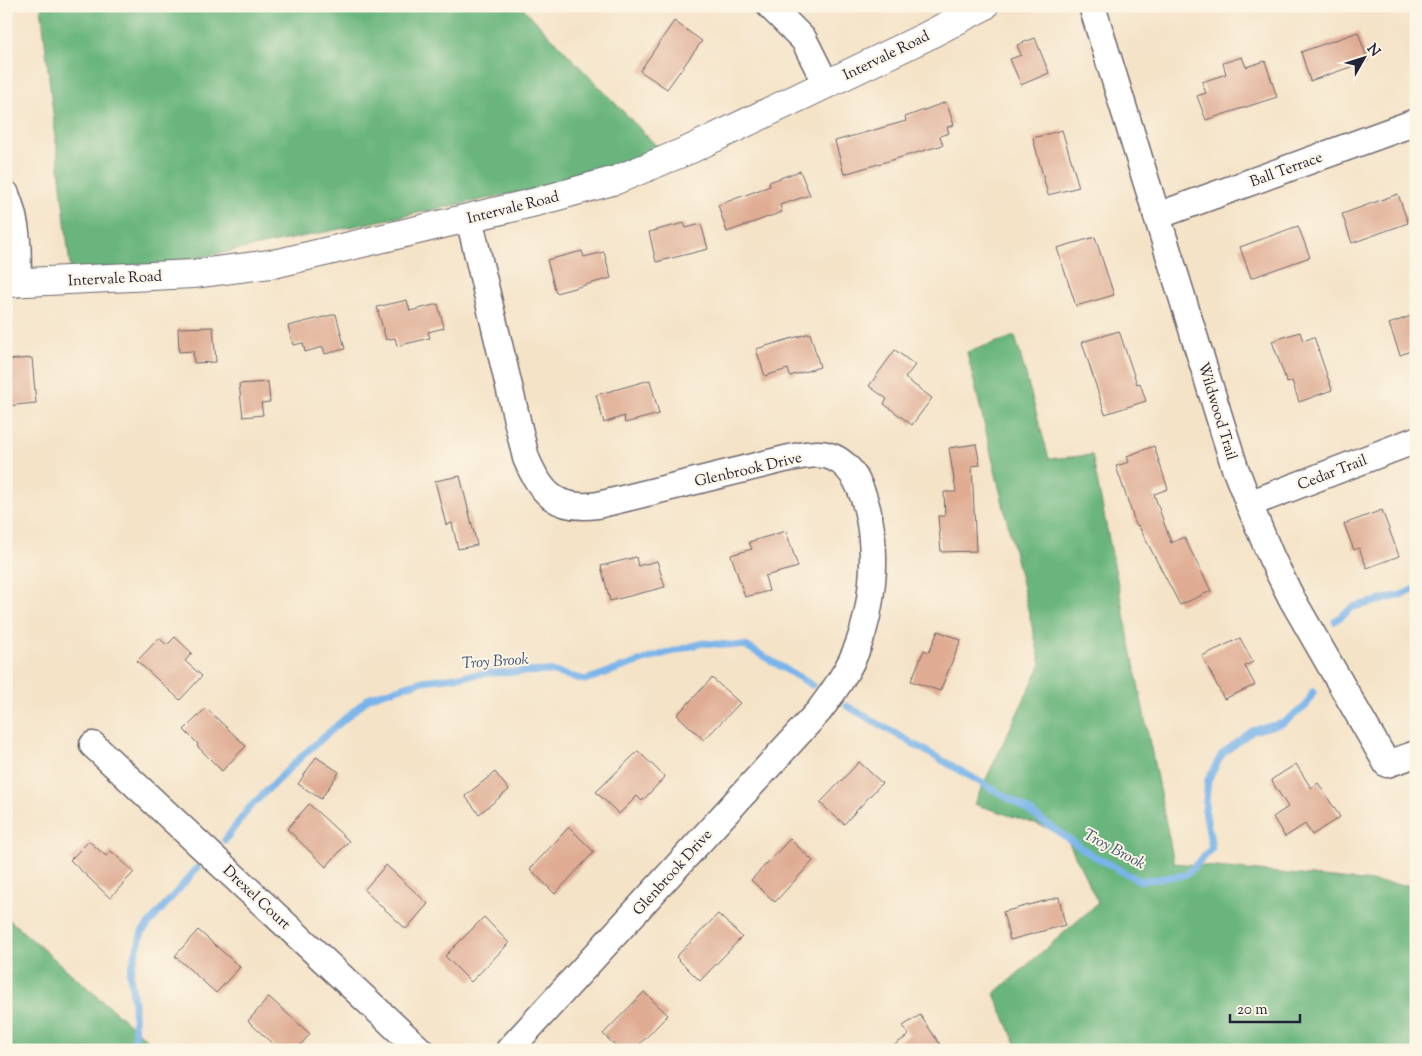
<svg xmlns="http://www.w3.org/2000/svg" width="1422" height="1056" viewBox="0 0 1422 1056" font-family="'Sorts Mill Goudy',serif">
  <style>
    .forest { fill: #69b57d; stroke: #466c5c }
    .lines { fill: none; stroke-linecap: round; stroke-linejoin: round }
    .stream { stroke: #79b4ea; stroke-width: 7 }
    .building { fill: #dfac93 }
    .minor-casing { stroke: #6c666c; stroke-width: 29 }
    .tertiary-casing { stroke: #6c666c; stroke-width: 30 }
    .minor { stroke: #fff; stroke-width: 26 }
    .tertiary { stroke: #fff; stroke-width: 28 }
    .labels { text-anchor: middle; stroke-width: 4; stroke-linejoin: round; paint-order: stroke }
    .street-label { font-size: 15px; fill: #22223b; stroke: #fcf5e5 }
    .water-label { font-size: 16px; font-style: italic; fill: #405578; stroke: #fcf5e5 }
  </style>
  <rect width="100%" height="100%" fill="#fcf5e5"/>
  <filter id="ink" filterUnits="userSpaceOnUse"><feTurbulence type="fractalNoise" baseFrequency=".02" numOctaves="2"/><feDisplacementMap in="SourceGraphic" scale="10" xChannelSelector="R" yChannelSelector="G"/><feConvolveMatrix kernelMatrix="1 2 1 2 8 2 1 2 1" color-interpolation-filters="sRGB"/></filter>
  <filter id="wash" filterUnits="userSpaceOnUse"><feTurbulence type="fractalNoise" baseFrequency=".0096" numOctaves="4" result="noise"/><feDisplacementMap in="SourceGraphic" scale="20" xChannelSelector="R" yChannelSelector="G"/><feGaussianBlur stdDeviation="1.12" result="paint"/><feColorMatrix in="noise" values="0 0 0 0 0 0 0 0 0 0 0 0 0 0 0 0 0 1.4 0 .05"/><feComposite in="paint" operator="in"/></filter>
  <g filter="url(#wash)">
    <rect width="100%" height="100%" fill="#f4e3c7"/>
    <g class="forest">
      <polygon points="41,6 521,6 671,161 72,284"/>
      <polygon points="1015,336 1049,459 1092,455 1174,863 1416,886 1416,1050 1166,1050 1018,1048 994,994 1098,903 1064,833 974,804 1041,664 967,352"/>
      <polygon points="6,917 159,1050 6,1050"/>
    </g>
    <g class="lines">
      <g class="stream">
        <polyline points="1335,621 1353,607 1398,596 1416,589"/>
        <polyline points="847,706 1017,803 1092,855 1140,881 1186,875 1212,848 1205,810 1208,780 1222,754 1252,731 1283,723 1306,706 1313,692"/>
        <polyline points="225,840 249,808 304,754 370,697 423,681 490,673 550,671 585,680 656,656 703,643 746,646 812,685"/>
        <polyline points="135,1050 134,1004 130,973 142,932 197,868"/>
      </g>
    </g>
    <g id="blocks">
      <g class="building">
        <polygon points="674,21 702,41 667,89 640,71"/>
        <polygon points="1358,32 1368,61 1310,81 1301,52"/>
        <polygon points="1035,38 1049,73 1021,85 1010,59 1021,55 1017,45"/>
        <polygon points="1242,57 1246,67 1265,61 1277,97 1206,120 1197,96 1206,93 1202,82 1226,74 1223,63"/>
        <polygon points="946,102 954,125 947,127 949,133 940,136 943,145 844,174 835,141 906,121 905,117"/>
        <polygon points="1062,130 1079,187 1048,195 1033,138"/>
        <polygon points="800,171 810,195 780,205 782,212 727,232 718,205 770,186 769,182"/>
        <polygon points="1398,194 1408,223 1352,243 1342,214"/>
        <polygon points="684,223 686,228 701,224 708,249 656,262 649,232"/>
        <polygon points="1298,226 1310,257 1251,278 1240,247"/>
        <polygon points="1095,237 1114,295 1076,306 1057,248"/>
        <polygon points="582,251 584,257 604,252 611,278 556,293 547,260"/>
        <polygon points="407,300 410,311 438,304 444,328 428,332 430,338 397,346 395,338 386,340 377,307"/>
        <polygon points="336,314 345,349 325,354 323,347 305,352 303,343 293,345 288,326"/>
        <polygon points="1416,314 1416,349 1400,355 1389,324"/>
        <polygon points="213,327 216,362 194,363 193,351 179,352 178,328"/>
        <polygon points="1119,331 1137,384 1140,383 1146,401 1105,414 1082,342"/>
        <polygon points="1300,332 1303,341 1314,337 1332,390 1299,402 1292,381 1287,383 1272,341"/>
        <polygon points="810,333 820,367 790,376 788,369 765,376 756,349"/>
        <polygon points="895,350 915,365 905,378 932,398 912,425 884,404 887,399 869,386"/>
        <polygon points="32,358 36,403 6,406 6,360"/>
        <polygon points="650,380 659,414 625,423 624,416 604,423 596,395"/>
        <polygon points="268,382 270,402 261,403 263,415 243,417 239,384"/>
        <polygon points="976,444 980,465 972,466 976,551 941,552 938,516 945,516 944,492 956,492 949,448"/>
        <polygon points="1154,446 1168,489 1154,494 1171,543 1184,537 1211,591 1180,605 1138,525 1136,525 1116,466 1129,462 1127,456"/>
        <polygon points="460,476 477,545 458,549 452,523 446,525 435,481"/>
        <polygon points="1382,510 1399,556 1367,568 1359,548 1354,550 1344,524"/>
        <polygon points="786,531 798,567 765,576 769,591 745,597 731,555 752,549 749,542"/>
        <polygon points="636,557 638,566 657,561 665,587 610,601 601,566"/>
        <polygon points="938,631 961,640 940,691 911,681 924,650 929,652"/>
        <polygon points="175,637 192,653 185,661 202,676 180,700 137,661 159,638 167,645"/>
        <polygon points="1240,638 1253,662 1245,666 1255,685 1224,699 1202,656"/>
        <polygon points="712,678 740,703 704,740 677,715"/>
        <polygon points="206,708 246,746 222,771 197,746 198,744 184,730"/>
        <polygon points="638,751 665,777 642,801 637,796 619,814 596,792"/>
        <polygon points="316,757 339,772 321,799 298,784"/>
        <polygon points="859,762 882,783 844,824 820,803"/>
        <polygon points="1296,764 1311,788 1318,783 1340,817 1312,835 1305,824 1285,837 1273,817 1288,807 1271,780"/>
        <polygon points="495,772 509,790 479,814 465,796"/>
        <polygon points="309,804 349,841 326,867 287,829"/>
        <polygon points="569,827 594,852 555,894 530,869"/>
        <polygon points="790,839 813,861 775,902 751,880"/>
        <polygon points="89,841 106,856 111,851 134,872 110,898 70,860"/>
        <polygon points="386,865 428,904 406,929 364,890"/>
        <polygon points="1059,897 1065,925 1010,940 1003,912"/>
        <polygon points="718,914 742,937 700,981 676,957"/>
        <polygon points="484,917 509,943 471,982 445,956"/>
        <polygon points="198,930 240,967 216,993 175,956"/>
        <polygon points="644,992 668,1015 634,1050 620,1050 603,1034"/>
        <polygon points="269,997 310,1034 296,1050 279,1050 248,1021"/>
        <polygon points="920,1015 944,1050 887,1050 909,1035 903,1026"/>
      </g>
    </g>
  </g>
  <g filter="url(#ink)">
    <use href="#blocks" fill-opacity="0" stroke="#6c666c" stroke-width="1"/>
    <g class="lines">
      <defs>
        <g id="minor">
          <polyline points="770,6 804,40 826,84"/>
          <polyline points="1092,6 1235,468 1249,504 1272,559 1292,599 1387,764 1416,754"/>
          <path d="M 6,194 C 18,224 19,252 17,283"/>
          <polyline points="1157,216 1416,122"/>
          <path d="M 469,218 L 526,458 C 541,494 557,511 598,505 L 785,459 C 797,457 813,452 826,455 C 870,465 876,546 872,582 C 870,604 866,626 858,646 C 849,670 834,691 819,711 L 509,1050"/>
          <polyline points="1249,504 1416,440"/>
          <polyline points="93,745 420,1050"/>
        </g>
        <polyline id="tertiary" points="6,283 193,274 278,263 536,202 616,180 691,149 925,37 984,6"/>
      </defs>
      <use href="#minor" class="minor-casing"/>
      <use href="#tertiary" class="tertiary-casing"/>
      <use href="#minor" class="minor"/>
      <use href="#tertiary" class="tertiary"/>
    </g>
  </g>
  <g class="labels">
    <g class="street-label">
      <text transform="translate(886 55) rotate(-26)" y="5">Intervale Road</text>
      <text transform="translate(1286 169) rotate(-20)" y="5">Ball Terrace</text>
      <text transform="translate(513 207) rotate(-14)" y="5">Intervale Road</text>
      <text transform="translate(115 278) rotate(-3)" y="5">Intervale Road</text>
      <text transform="translate(1218 411) rotate(73)" y="5">Wildwood Trail</text>
      <text transform="translate(748 469) rotate(-13)" y="5">Glenbrook Drive</text>
      <text transform="translate(1332 472) rotate(-21)" y="5">Cedar Trail</text>
      <text transform="translate(672 872) rotate(-48)" y="5">Glenbrook Drive</text>
      <text transform="translate(257 897) rotate(43)" y="5">Drexel Court</text>
    </g>
    <g class="water-label">
      <text transform="translate(495 660) rotate(-4)" y="6">Troy Brook</text>
      <text transform="translate(1115 848) rotate(28)" y="6">Troy Brook</text>
    </g>
  </g>
  <rect width="1422" height="1056" fill="none" stroke="#fcf5e5" stroke-width="25"/>
  <g transform="translate(1364 58) rotate(51)" stroke="#fcf5e5" stroke-width="4" paint-order="stroke">
  <path d="M0-4L9 19L0 12L-9 19Z" fill="#22223b"/>
  <text y="-8" font-size="14" font-weight="bold" text-anchor="middle" fill="#22223b">N</text>
  </g>
  <path d="M1230 1014v8h70v-8" fill="none" stroke="#22223b" stroke-width="2.5"/>
  <text x="1237" y="1014" font-size="15" fill="#22223b" stroke="#fcf5e5" stroke-width="4" paint-order="stroke">20 m</text>
</svg>
